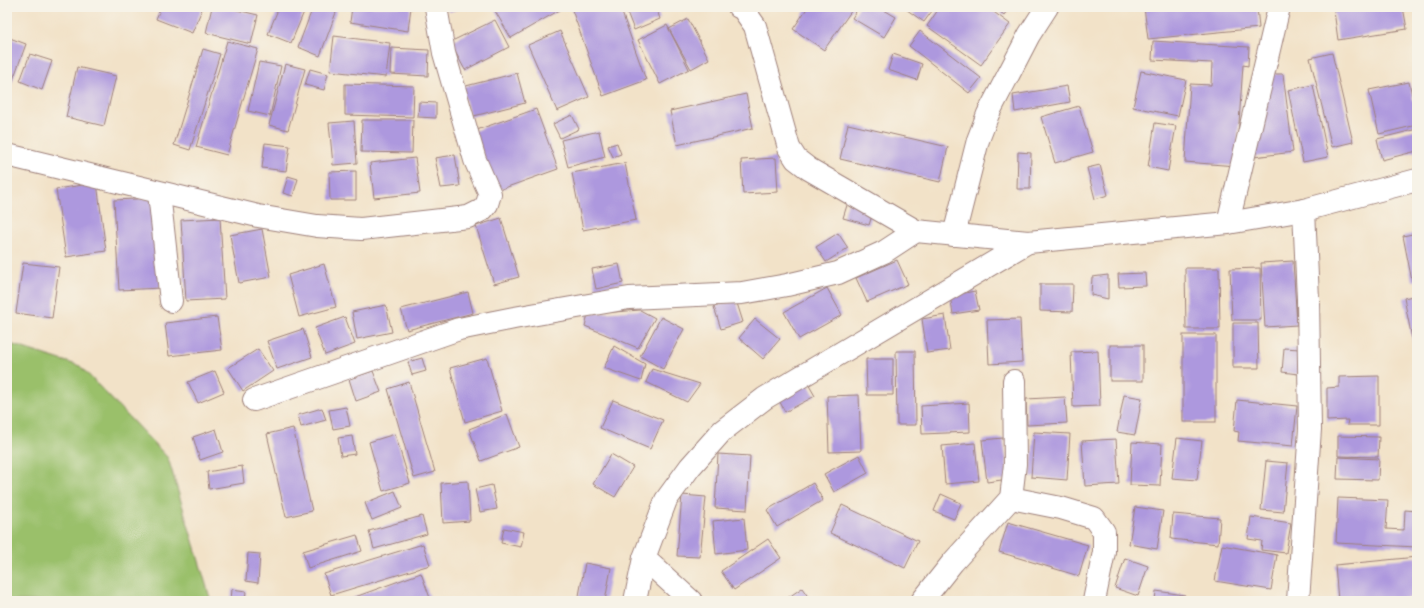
<svg xmlns="http://www.w3.org/2000/svg" width="1424" height="608" viewBox="0 0 1424 608" font-family="'IM FELL French Canon',serif">
  <style>
    .green { fill: #9ac06b; stroke: #72704b }
    .building { fill: #ad98de }
    .lines { fill: none; stroke-linecap: round; stroke-linejoin: round }
    .minor-casing { stroke: #9e807a; stroke-width: 24 }
    .minor { stroke: #fff; stroke-width: 22 }
  </style>
  <rect width="100%" height="100%" fill="#f7f3e8"/>
  <filter id="ink" filterUnits="userSpaceOnUse"><feTurbulence type="fractalNoise" baseFrequency=".025" numOctaves="2"/><feDisplacementMap in="SourceGraphic" scale="8" xChannelSelector="R" yChannelSelector="G"/><feConvolveMatrix kernelMatrix="1 2 1 2 8 2 1 2 1" color-interpolation-filters="sRGB"/></filter>
  <filter id="wash" filterUnits="userSpaceOnUse"><feTurbulence type="fractalNoise" baseFrequency=".012" numOctaves="4" result="noise"/><feDisplacementMap in="SourceGraphic" scale="16" xChannelSelector="R" yChannelSelector="G"/><feGaussianBlur stdDeviation="0.9" result="paint"/><feColorMatrix in="noise" values="0 0 0 0 0 0 0 0 0 0 0 0 0 0 0 0 0 1.4 0 .05"/><feComposite in="paint" operator="in"/></filter>
  <g filter="url(#wash)">
    <rect width="100%" height="100%" fill="#f2e2c8"/>
    <polygon class="green" points="7,343 80,366 168,458 211,601 7,601"/>
    <g id="blocks">
      <g class="building">
        <polygon points="161,7 203,7 192,33 156,19"/>
        <polygon points="212,7 224,7 258,15 251,44 206,33"/>
        <polygon points="279,7 306,7 291,43 268,34"/>
        <polygon points="313,7 338,7 320,56 298,47"/>
        <polygon points="352,7 411,7 408,31 350,22"/>
        <polygon points="448,7 464,7 449,12"/>
        <polygon points="502,7 565,7 511,38 495,11"/>
        <polygon points="580,7 620,7 646,80 603,96 572,10"/>
        <polygon points="625,7 656,7 660,19 634,30"/>
        <polygon points="808,7 854,7 824,50 793,29"/>
        <polygon points="859,7 879,7 896,17 884,37 852,18"/>
        <polygon points="903,7 935,7 924,22"/>
        <polygon points="940,7 987,7 1010,24 981,65 927,26"/>
        <polygon points="994,7 1010,7 1004,15"/>
        <polygon points="1144,7 1257,7 1259,28 1148,39"/>
        <polygon points="1357,7 1403,7 1407,29 1338,40 1334,11"/>
        <polygon points="688,19 709,59 691,69 669,29"/>
        <polygon points="495,20 509,47 465,70 450,42"/>
        <polygon points="667,25 689,69 660,84 638,40"/>
        <polygon points="560,31 589,97 557,111 528,45"/>
        <polygon points="920,31 981,78 969,93 909,46"/>
        <polygon points="334,36 390,43 386,77 330,71"/>
        <polygon points="7,37 26,44 10,88 7,88"/>
        <polygon points="227,41 258,49 227,155 196,147"/>
        <polygon points="1153,41 1249,47 1248,66 1243,65 1236,166 1185,162 1190,84 1211,85 1212,63 1152,60"/>
        <polygon points="391,48 429,50 428,76 390,74"/>
        <polygon points="203,49 220,54 190,150 174,145"/>
        <polygon points="1332,53 1353,142 1332,147 1310,58"/>
        <polygon points="30,54 52,61 42,90 20,81"/>
        <polygon points="893,54 922,64 917,80 888,70"/>
        <polygon points="259,62 281,66 270,116 248,111"/>
        <polygon points="285,64 305,69 288,130 269,125"/>
        <polygon points="77,67 116,76 104,126 66,117"/>
        <polygon points="310,69 328,74 324,90 305,85"/>
        <polygon points="1141,71 1186,80 1178,116 1133,107"/>
        <polygon points="517,73 525,103 470,117 462,87"/>
        <polygon points="1267,74 1283,74 1293,152 1254,157"/>
        <polygon points="1409,82 1417,116 1417,125 1379,134 1369,90"/>
        <polygon points="345,84 414,86 413,117 345,115"/>
        <polygon points="1313,85 1328,157 1303,162 1288,90"/>
        <polygon points="1067,86 1070,102 1015,112 1013,95"/>
        <polygon points="746,94 753,128 677,145 670,111"/>
        <polygon points="419,102 436,103 436,118 418,117"/>
        <polygon points="1079,106 1093,152 1055,163 1041,117"/>
        <polygon points="536,109 558,169 496,191 474,131"/>
        <polygon points="572,115 579,129 560,138 553,124"/>
        <polygon points="362,120 413,120 412,153 361,152"/>
        <polygon points="354,121 357,163 333,165 329,123"/>
        <polygon points="1155,123 1176,126 1168,171 1148,167"/>
        <polygon points="848,124 948,147 940,182 840,159"/>
        <polygon points="1417,129 1417,151 1382,160 1377,139"/>
        <polygon points="599,131 605,157 568,167 561,140"/>
        <polygon points="265,143 290,146 286,171 262,168"/>
        <polygon points="617,143 621,154 613,157 608,146"/>
        <polygon points="1018,152 1031,153 1030,189 1017,189"/>
        <polygon points="455,155 460,186 441,188 435,158"/>
        <polygon points="415,158 420,193 374,198 370,163"/>
        <polygon points="776,158 778,192 743,194 741,160"/>
        <polygon points="625,163 636,220 583,230 572,173"/>
        <polygon points="1100,165 1108,195 1095,199 1087,168"/>
        <polygon points="356,171 356,200 330,200 329,172"/>
        <polygon points="288,176 298,179 293,196 283,193"/>
        <polygon points="97,183 106,251 66,257 56,189"/>
        <polygon points="156,198 161,288 119,290 114,200"/>
        <polygon points="848,202 874,209 869,225 843,218"/>
        <polygon points="220,218 225,299 186,301 181,220"/>
        <polygon points="501,218 519,277 494,284 476,226"/>
        <polygon points="262,229 271,277 239,283 230,235"/>
        <polygon points="838,233 848,248 826,262 816,247"/>
        <polygon points="1417,233 1417,280 1412,281 1403,236"/>
        <polygon points="897,260 908,284 867,302 856,278"/>
        <polygon points="1293,261 1297,325 1265,327 1261,263"/>
        <polygon points="23,263 59,267 52,318 16,313"/>
        <polygon points="324,264 336,307 299,317 288,275"/>
        <polygon points="619,264 623,283 596,289 592,269"/>
        <polygon points="1185,268 1219,268 1220,329 1186,329"/>
        <polygon points="1260,268 1261,320 1232,320 1230,269"/>
        <polygon points="1145,273 1146,286 1119,287 1118,274"/>
        <polygon points="1108,275 1108,299 1091,295 1092,277"/>
        <polygon points="1040,284 1073,284 1072,312 1040,311"/>
        <polygon points="827,288 842,315 799,339 784,312"/>
        <polygon points="975,291 979,310 953,314 950,296"/>
        <polygon points="468,292 473,313 407,330 401,309"/>
        <polygon points="1417,295 1417,354 1415,354 1404,298"/>
        <polygon points="736,300 743,322 721,329 714,307"/>
        <polygon points="386,305 392,332 357,339 352,312"/>
        <polygon points="640,310 655,318 638,348 585,326 588,314"/>
        <polygon points="945,315 950,350 927,353 922,319"/>
        <polygon points="217,317 222,350 169,356 165,323"/>
        <polygon points="345,317 355,344 325,355 315,328"/>
        <polygon points="661,317 684,329 663,369 640,356"/>
        <polygon points="755,319 780,339 763,359 739,338"/>
        <polygon points="1020,319 1022,362 989,364 987,320"/>
        <polygon points="1233,323 1258,323 1259,368 1233,368"/>
        <polygon points="303,329 312,357 277,369 267,341"/>
        <rect x="1183" y="335" width="33" height="87"/>
        <rect x="1110" y="345" width="33" height="36"/>
        <polygon points="614,346 645,364 641,381 604,368"/>
        <polygon points="1284,348 1300,349 1298,374 1282,372"/>
        <polygon points="258,349 273,371 243,391 228,368"/>
        <polygon points="896,351 915,351 916,425 897,425"/>
        <polygon points="1098,351 1100,406 1073,407 1071,352"/>
        <polygon points="422,358 426,371 412,375 408,362"/>
        <polygon points="487,358 502,411 465,422 450,368"/>
        <polygon points="866,359 893,359 893,395 867,395"/>
        <polygon points="652,369 700,384 687,402 646,382"/>
        <polygon points="215,371 224,392 198,403 188,382"/>
        <polygon points="373,371 381,392 356,401 349,379"/>
        <polygon points="1379,376 1379,425 1347,425 1348,420 1327,421 1327,388 1339,387 1339,377"/>
        <polygon points="409,382 435,472 414,478 388,389"/>
        <polygon points="807,382 815,396 785,412 778,398"/>
        <polygon points="859,395 861,451 829,452 827,396"/>
        <polygon points="1124,395 1142,398 1135,435 1117,432"/>
        <polygon points="1065,397 1067,423 1027,425 1026,399"/>
        <polygon points="613,400 663,420 650,449 600,428"/>
        <polygon points="1237,400 1297,406 1293,446 1238,441 1239,432 1234,431"/>
        <polygon points="969,403 970,432 922,434 921,406"/>
        <polygon points="346,407 350,426 333,429 329,410"/>
        <polygon points="322,408 326,420 301,427 298,415"/>
        <polygon points="507,414 519,447 481,461 469,429"/>
        <polygon points="293,428 312,511 286,517 267,434"/>
        <polygon points="216,429 223,452 200,460 193,437"/>
        <polygon points="1034,432 1070,434 1067,480 1031,477"/>
        <polygon points="395,434 410,483 383,491 369,442"/>
        <polygon points="352,436 355,454 341,456 338,438"/>
        <polygon points="1338,436 1379,437 1378,457 1338,456"/>
        <polygon points="1003,438 1009,479 987,482 982,440"/>
        <polygon points="1177,438 1202,441 1197,480 1172,478"/>
        <polygon points="1116,439 1119,484 1085,486 1082,441"/>
        <polygon points="1132,442 1162,444 1160,486 1130,485"/>
        <polygon points="975,443 979,481 945,484 942,446"/>
        <polygon points="611,454 633,467 615,497 593,484"/>
        <polygon points="718,454 750,456 747,510 715,508"/>
        <polygon points="859,455 868,473 834,492 824,474"/>
        <polygon points="1338,457 1379,459 1378,480 1337,479"/>
        <polygon points="1266,461 1288,463 1283,512 1261,510"/>
        <polygon points="242,466 244,483 209,489 207,472"/>
        <polygon points="468,481 470,521 443,523 441,483"/>
        <polygon points="813,483 823,500 777,527 767,510"/>
        <polygon points="492,485 497,509 480,512 475,489"/>
        <polygon points="395,491 402,508 372,520 365,503"/>
        <polygon points="941,494 961,503 954,519 934,511"/>
        <polygon points="682,495 706,497 700,557 677,556"/>
        <polygon points="1338,498 1388,500 1386,529 1404,530 1405,510 1417,511 1417,547 1336,543"/>
        <polygon points="842,505 918,541 905,568 830,533"/>
        <polygon points="1135,507 1163,511 1157,549 1129,544"/>
        <polygon points="1173,514 1220,518 1218,544 1171,539"/>
        <polygon points="422,516 427,534 374,549 369,531"/>
        <polygon points="1251,517 1291,523 1286,553 1261,550 1262,541 1248,539"/>
        <polygon points="744,518 747,550 716,554 713,521"/>
        <polygon points="1008,522 1088,545 1079,576 999,552"/>
        <polygon points="504,528 524,532 521,547 501,543"/>
        <polygon points="357,535 362,551 308,568 303,551"/>
        <polygon points="768,539 781,558 734,590 721,571"/>
        <polygon points="423,544 430,565 331,595 324,574"/>
        <polygon points="1222,545 1277,555 1271,590 1215,581"/>
        <polygon points="248,553 260,554 258,583 246,581"/>
        <polygon points="1417,557 1417,597 1376,601 1338,601 1335,565"/>
        <polygon points="1125,558 1148,566 1138,596 1115,588"/>
        <polygon points="585,563 611,568 605,601 578,601"/>
        <polygon points="421,573 430,598 421,601 344,601"/>
        <polygon points="802,588 811,601 783,601"/>
        <polygon points="232,589 246,591 245,601 231,600"/>
        <polygon points="1156,591 1185,595 1184,601 1155,601"/>
      </g>
    </g>
  </g>
  <g filter="url(#ink)">
    <use href="#blocks" fill-opacity="0" stroke="#9e807a" stroke-width="1"/>
    <g class="lines">
      <defs>
        <g id="minor">
          <polyline points="739,7 743,9 755,26 789,148 796,159 809,169 916,231 1028,242 1228,223 1304,210 1417,180"/>
          <polyline points="7,155 258,216 317,226 361,229 468,217 482,210 487,204 490,194 475,160 444,53 436,7"/>
          <polyline points="159,193 171,301"/>
          <polyline points="1228,223 1279,7"/>
          <polyline points="954,235 978,140 988,114 1029,35 1047,7"/>
          <polyline points="254,400 459,329 514,318 629,298 742,293 787,285 838,273 884,252 916,231"/>
          <polyline points="1011,498 1061,508 1094,518 1104,532 1104,552 1094,601"/>
          <polyline points="644,558 691,601"/>
          <polyline points="635,601 644,558 666,500 690,467 722,431 765,398 1028,242"/>
          <polyline points="922,601 953,562 1011,498 1015,464 1014,381"/>
          <polyline points="1298,601 1310,429 1308,299 1304,210"/>
        </g>
      </defs>
      <use href="#minor" class="minor-casing"/>
      <use href="#minor" class="minor"/>
    </g>
  </g>
  <rect width="1424" height="608" fill="none" stroke="#f7f3e8" stroke-width="24"/>
</svg>
